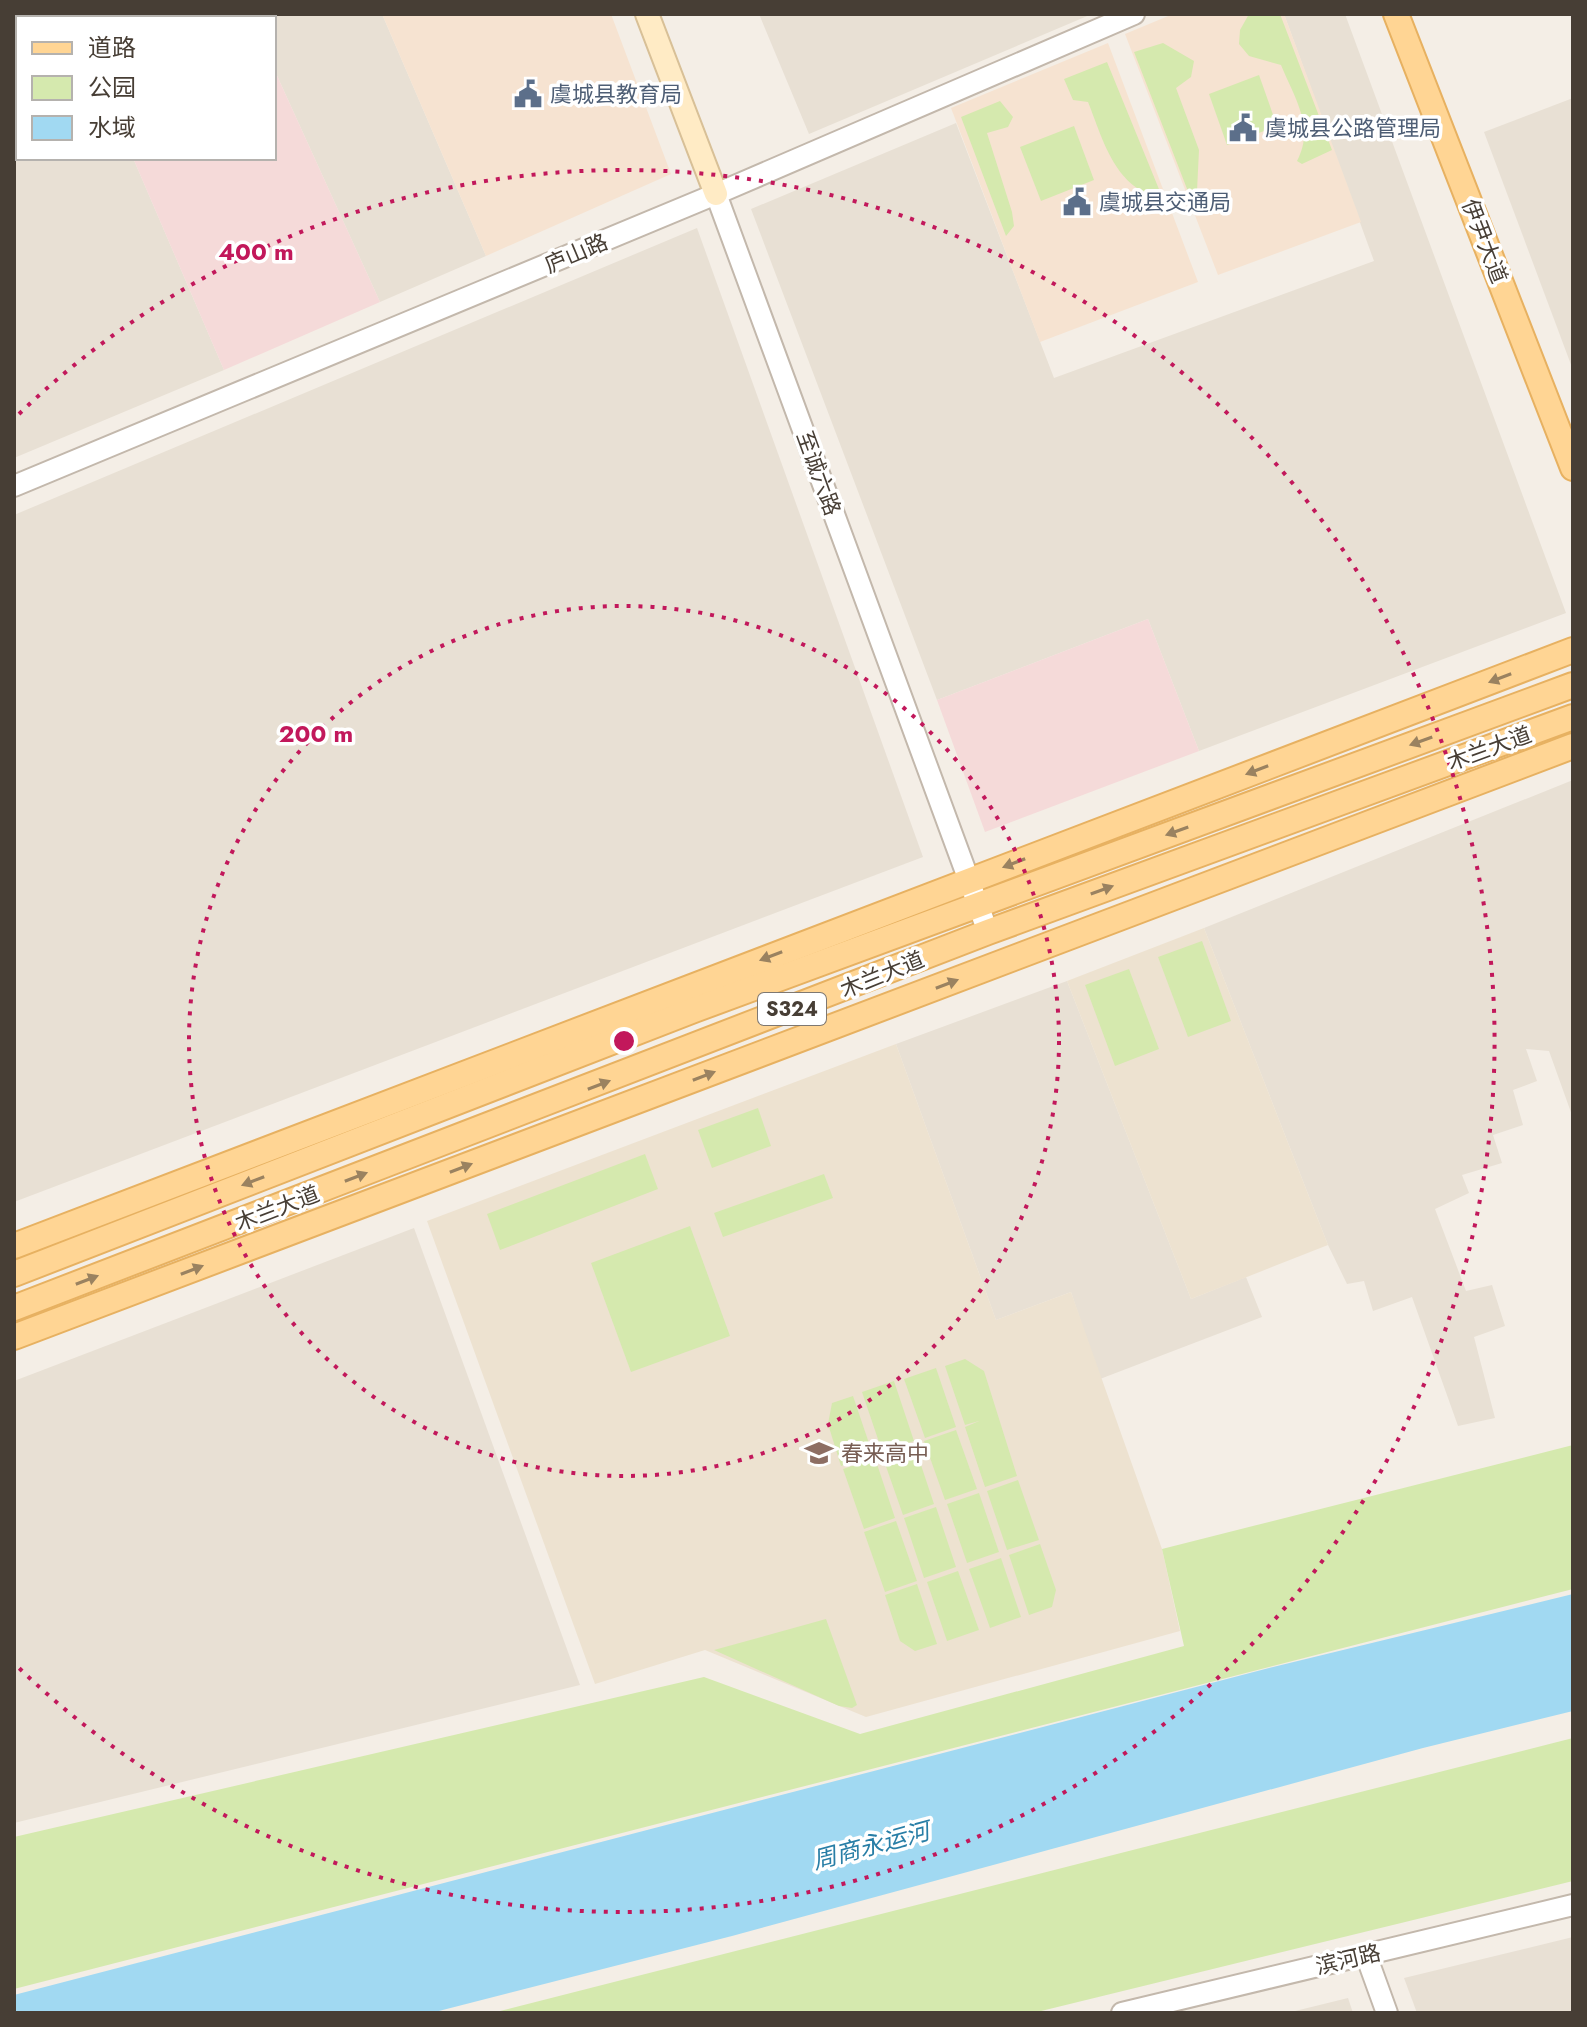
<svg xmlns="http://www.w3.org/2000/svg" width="1587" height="2027" viewBox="0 0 1587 2027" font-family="Jost,'Noto Sans SC',sans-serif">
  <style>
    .residential { fill: #e8e0d4 }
    .commercial { fill: #f6e3d1 }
    .education { fill: #ede2d0 }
    .medical { fill: #f5dad9 }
    .green { fill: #d5e9ae }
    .water { fill: #a1d9f2 }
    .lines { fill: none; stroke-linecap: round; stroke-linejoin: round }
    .tertiary-casing { stroke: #c3b8ac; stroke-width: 24 }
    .secondary-casing { stroke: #d8c097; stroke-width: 26 }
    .primary-casing { stroke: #e7b161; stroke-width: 28 }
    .tertiary { stroke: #fff; stroke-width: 20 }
    .secondary { stroke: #ffebc5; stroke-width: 22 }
    .primary { stroke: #ffd594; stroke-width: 24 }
    .oneway { fill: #9a8260 }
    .ring { fill: none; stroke: #c2185b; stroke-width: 4; stroke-dasharray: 4 8 }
    .labels { text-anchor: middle; stroke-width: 7; stroke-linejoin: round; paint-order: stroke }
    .shield { fill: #fff; stroke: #7e7872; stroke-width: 2 }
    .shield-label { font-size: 20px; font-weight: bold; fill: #473e35 }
    .service-label { font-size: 22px; fill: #4e5e75; stroke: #fff; text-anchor: start }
    .street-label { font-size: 22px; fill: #473e35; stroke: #fff }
    .education-label { font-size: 22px; fill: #785e54; stroke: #fff; text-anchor: start }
    .water-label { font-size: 24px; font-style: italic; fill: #287ea6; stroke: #fff }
    .centre { fill: #c2185b; stroke: #fff; stroke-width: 4 }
    .ring-label { font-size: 24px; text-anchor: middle; font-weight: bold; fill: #c2185b; stroke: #fff; stroke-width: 7; stroke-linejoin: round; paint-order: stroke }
  </style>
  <rect width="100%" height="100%" fill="#f4eee6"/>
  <g class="residential">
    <polygon points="14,14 148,14 150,18 18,18 18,137 14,138"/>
    <polygon points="251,14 382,14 486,256 380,302 274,69 274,18 252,18"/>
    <polygon points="759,14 1092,14 809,134"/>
    <polygon points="1284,14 1345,14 1566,613 1199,751 1148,619 937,700 751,209 956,123 1054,378 1374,261"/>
    <polygon points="1573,98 1573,370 1484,132"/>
    <polygon points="18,155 18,158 133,158 224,370 14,458 14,157"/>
    <polygon points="697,228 923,857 14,1202 14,515"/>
    <polygon points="1573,780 1573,1118 1549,1051 1526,1049 1537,1081 1513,1090 1523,1125 1493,1135 1502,1163 1462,1175 1469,1193 1435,1209 1466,1291 1492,1285 1505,1326 1474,1337 1495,1418 1458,1426 1412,1297 1373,1311 1364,1281 1347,1284 1328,1245 1204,928"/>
    <polygon points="1067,981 1191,1299 1246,1277 1262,1317 1100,1379 1071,1292 996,1320 896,1044"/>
    <polygon points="414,1228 580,1685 14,1823 14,1381"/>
    <polygon points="1573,1937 1573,2013 1417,2013 1404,1978"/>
    <polygon points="1348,1998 1353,2013 1287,2013"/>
  </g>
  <g class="commercial">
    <polygon points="382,14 611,14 671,174 486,256"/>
    <polygon points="1173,14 1284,14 1361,222 1218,275 1125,34"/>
    <polygon points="1108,43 1198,282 1040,342 951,108"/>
  </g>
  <g class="education">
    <polygon points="1204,928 1328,1245 1191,1299 1067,981"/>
    <polygon points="896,1044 996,1320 1071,1292 1162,1549 1180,1631 866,1717 705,1650 595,1684 427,1221"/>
  </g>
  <g class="medical">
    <polygon points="274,69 380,302 224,370 133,158 274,158"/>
    <polygon points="1148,619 1199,751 985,832 937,700"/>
  </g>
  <g class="green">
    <path d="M 1249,14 L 1280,14 L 1332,150 L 1302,164 L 1297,161 C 1315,127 1295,99 1281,65 L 1249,56 L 1239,44 L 1240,30 Z"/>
    <polygon points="1163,43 1194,61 1191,77 1176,88 1199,150 1197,191 1189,194 1134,52"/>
    <path d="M 1107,62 L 1163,199 C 1115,189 1104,142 1088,102 L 1073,100 L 1064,79 Z"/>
    <polygon points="1259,75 1277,126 1227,145 1209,94"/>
    <polygon points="1000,101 1013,117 1008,127 987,133 1012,212 1014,226 1006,236 961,117"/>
    <polygon points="1074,126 1094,180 1041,201 1020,147"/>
    <polygon points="1202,941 1231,1021 1188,1037 1158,957"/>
    <polygon points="1129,969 1159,1049 1115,1066 1085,985"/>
    <polygon points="758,1108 771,1146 712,1168 698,1130"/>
    <polygon points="645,1154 658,1189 500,1250 487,1214"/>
    <polygon points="824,1174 833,1198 723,1237 714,1213"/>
    <polygon points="690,1226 730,1336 631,1372 591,1263"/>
    <polygon points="965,1359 984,1371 1017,1476 985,1487 965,1427 979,1421 965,1425 945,1366"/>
    <polygon points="936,1368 956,1427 925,1438 904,1379"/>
    <polygon points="894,1381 914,1441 882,1451 862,1392"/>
    <polygon points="853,1396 873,1455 841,1466 828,1424 832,1403"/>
    <polygon points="956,1430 977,1489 945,1500 924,1441"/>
    <polygon points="914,1444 934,1504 903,1515 882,1455"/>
    <polygon points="1573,1445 1573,1589 14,1989 14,1837 704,1677 860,1734 1184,1646 1162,1549"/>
    <polygon points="875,1458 895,1518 864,1529 843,1469"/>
    <polygon points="1018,1480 1039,1540 1007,1550 987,1491"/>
    <polygon points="979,1493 999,1552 967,1563 947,1504"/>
    <polygon points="936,1507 956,1567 924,1578 904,1518"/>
    <polygon points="896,1521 917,1581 885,1592 864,1532"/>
    <polygon points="1040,1544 1056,1590 1052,1607 1029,1615 1009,1555"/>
    <polygon points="1001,1558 1021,1617 990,1628 969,1569"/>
    <polygon points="958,1571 979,1630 947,1641 927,1582"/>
    <polygon points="917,1584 937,1644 915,1651 900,1641 885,1595"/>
    <polygon points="826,1619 857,1705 852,1708 839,1706 714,1650"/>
    <polygon points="1573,1738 1573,1881 1033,2013 492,2013"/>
  </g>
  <polygon class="water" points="1573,1594 1573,1711 1423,1748 732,1936 431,2013 14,2013 14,1995 1269,1668"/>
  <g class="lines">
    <defs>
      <g id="tertiary">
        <polyline points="716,194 988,932"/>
        <polyline points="14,486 716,194 1134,14"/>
        <polyline points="1366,1955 1387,2013"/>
        <polyline points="1122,2013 1573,1905"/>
      </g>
      <polyline id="secondary" points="647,14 716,194"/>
      <g id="primary">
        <polyline points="1396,14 1573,468"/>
        <polyline points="14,1246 1573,650"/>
        <polyline points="14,1274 694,1010 1573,685"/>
        <polyline points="14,1308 988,932 1573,717"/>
        <polyline points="14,1337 1573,746"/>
      </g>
    </defs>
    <use href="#tertiary" class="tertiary-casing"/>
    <use href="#secondary" class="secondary-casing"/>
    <use href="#primary" class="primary-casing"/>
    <use href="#tertiary" class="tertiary"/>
    <use href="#secondary" class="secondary"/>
    <use href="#primary" class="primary"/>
  </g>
  <defs><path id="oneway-solid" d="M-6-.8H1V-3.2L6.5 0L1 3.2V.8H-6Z" transform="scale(2)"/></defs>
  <g class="oneway">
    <use href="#oneway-solid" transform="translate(1500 678) rotate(159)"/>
    <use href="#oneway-solid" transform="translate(1421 741) rotate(160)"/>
    <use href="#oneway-solid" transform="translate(1257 770) rotate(159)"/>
    <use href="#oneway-solid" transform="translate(1177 831) rotate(160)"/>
    <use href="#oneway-solid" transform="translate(1014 863) rotate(159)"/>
    <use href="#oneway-solid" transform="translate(1102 890) rotate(-20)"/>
    <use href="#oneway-solid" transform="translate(771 956) rotate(159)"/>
    <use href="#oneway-solid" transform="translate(947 984) rotate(-21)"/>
    <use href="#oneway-solid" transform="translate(704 1076) rotate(-21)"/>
    <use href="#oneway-solid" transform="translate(599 1085) rotate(-21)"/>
    <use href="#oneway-solid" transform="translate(461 1168) rotate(-21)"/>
    <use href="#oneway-solid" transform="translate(356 1177) rotate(-21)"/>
    <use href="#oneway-solid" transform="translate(253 1181) rotate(159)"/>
    <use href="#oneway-solid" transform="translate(192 1270) rotate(-21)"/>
    <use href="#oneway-solid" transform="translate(87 1280) rotate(-21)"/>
  </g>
  <g class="ring">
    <circle cx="624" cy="1041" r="435"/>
    <path d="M19 414A871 871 0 1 1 19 1668"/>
  </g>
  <defs>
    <symbol id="civic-bare" viewBox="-9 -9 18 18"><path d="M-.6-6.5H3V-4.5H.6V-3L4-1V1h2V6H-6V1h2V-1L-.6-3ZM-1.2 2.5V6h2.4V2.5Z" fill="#5c6f8a" stroke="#fff" stroke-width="2.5" paint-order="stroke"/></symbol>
    <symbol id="school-bare" viewBox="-9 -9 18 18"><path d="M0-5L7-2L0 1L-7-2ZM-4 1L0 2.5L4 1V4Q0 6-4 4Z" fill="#8d6e63" stroke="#fff" stroke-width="2.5" paint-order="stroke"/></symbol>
  </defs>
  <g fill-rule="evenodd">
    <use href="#civic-bare" x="508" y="74" width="40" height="40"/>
    <use href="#civic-bare" x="1223" y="108" width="40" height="40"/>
    <use href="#civic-bare" x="1057" y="182" width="40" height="40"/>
    <use href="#school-bare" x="799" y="1433" width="40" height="40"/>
  </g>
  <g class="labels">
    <rect class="shield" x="758" y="993" width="68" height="32" rx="6"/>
    <g class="shield-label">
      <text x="792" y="1016">S324</text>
    </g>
    <g class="service-label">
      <text x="550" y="102">虞城县教育局</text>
      <text x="1265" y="136">虞城县公路管理局</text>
      <text x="1099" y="210">虞城县交通局</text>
    </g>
    <g class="street-label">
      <text transform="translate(1485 241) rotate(69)" y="8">伊尹大道</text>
      <text transform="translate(576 253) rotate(-23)" y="8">庐山路</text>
      <text transform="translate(819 473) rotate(70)" y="8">至诚六路</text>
      <text transform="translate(1489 748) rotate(-20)" y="8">木兰大道</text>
      <text transform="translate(882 974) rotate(-22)" y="8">木兰大道</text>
      <text transform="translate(277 1208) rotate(-21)" y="8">木兰大道</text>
      <text transform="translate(1348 1959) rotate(-13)" y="8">滨河路</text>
    </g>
    <g class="education-label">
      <text x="841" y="1461">春来高中</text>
    </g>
    <g class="water-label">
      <text transform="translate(871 1846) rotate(-15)" y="8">周商永运河</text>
    </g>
  </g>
  <circle cx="624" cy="1041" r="12" class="centre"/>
  <g class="ring-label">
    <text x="256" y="260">400 m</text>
    <text x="316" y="742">200 m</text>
  </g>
  <rect width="1587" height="2027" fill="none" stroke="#473e35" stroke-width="32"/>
  <rect x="16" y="16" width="260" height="144" fill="#ffffff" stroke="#b5b2ae" stroke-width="2"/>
  <rect x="32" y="42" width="40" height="12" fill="#ffd594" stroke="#b5b2ae" stroke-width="2"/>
  <text x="88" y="56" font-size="24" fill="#473e35">道路</text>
  <rect x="32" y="76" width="40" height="24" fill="#d5e9ae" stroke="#b5b2ae" stroke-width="2"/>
  <text x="88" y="96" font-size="24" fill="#473e35">公园</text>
  <rect x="32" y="116" width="40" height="24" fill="#a1d9f2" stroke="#b5b2ae" stroke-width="2"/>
  <text x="88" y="136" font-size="24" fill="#473e35">水域</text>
</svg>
